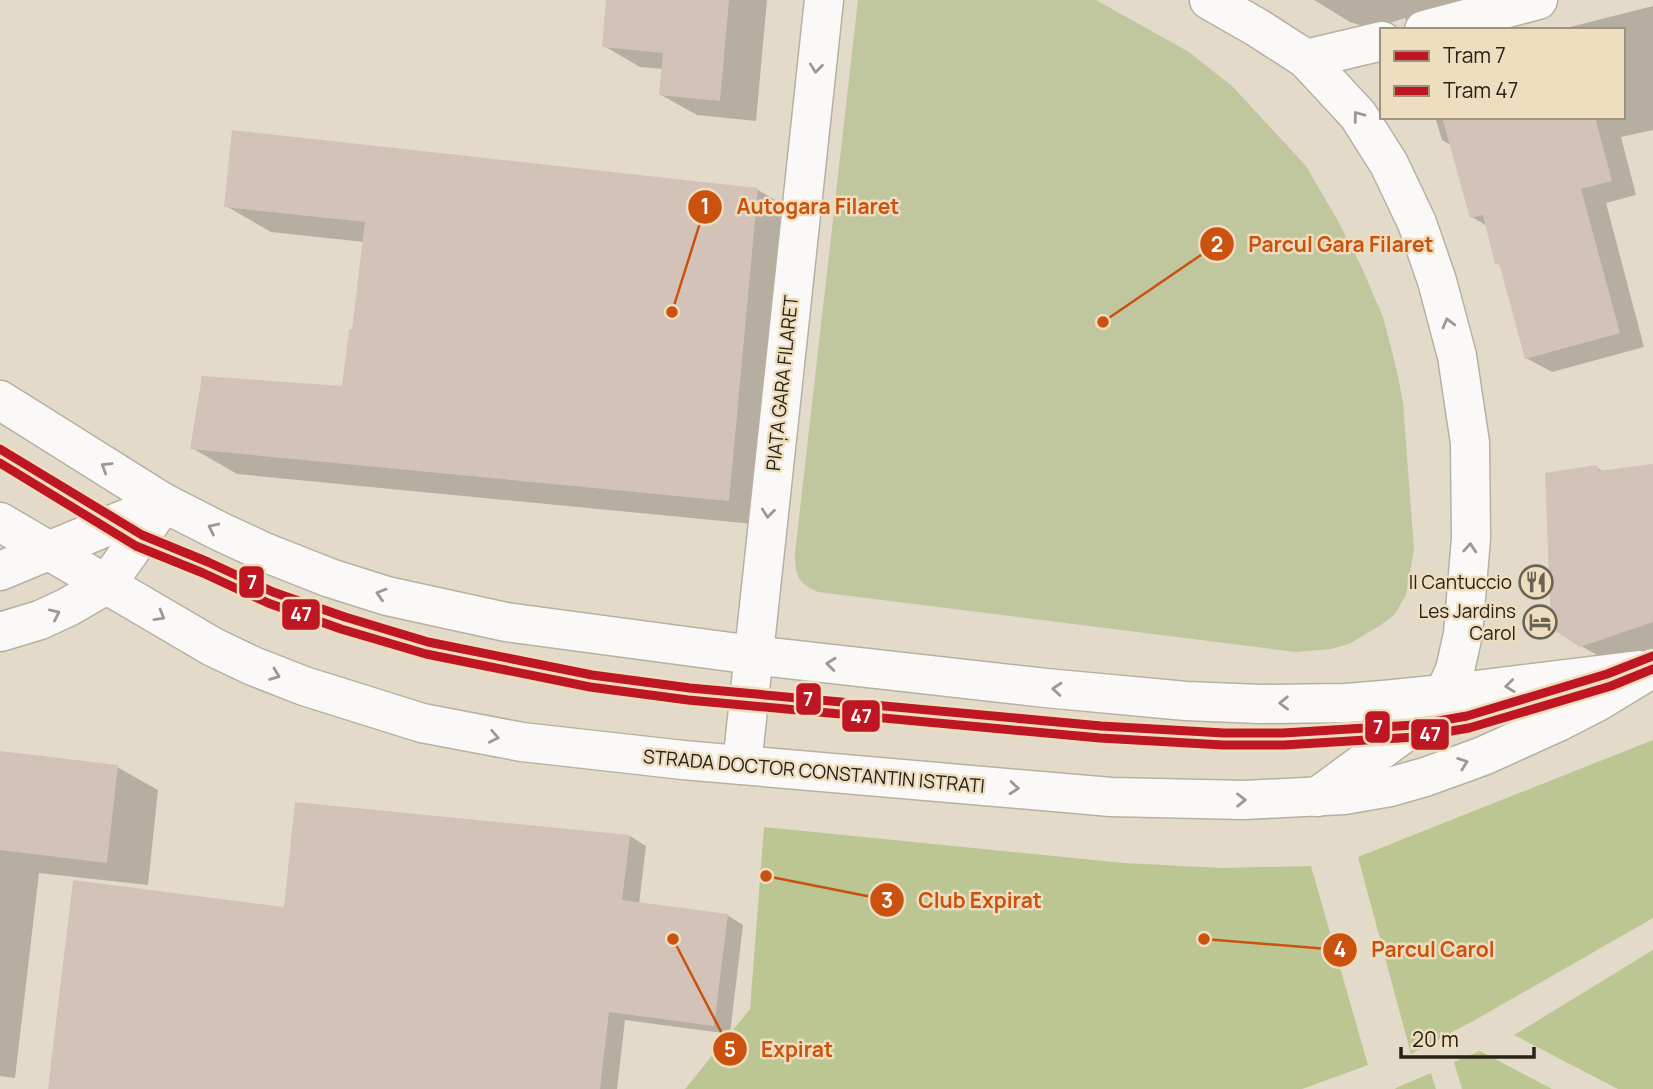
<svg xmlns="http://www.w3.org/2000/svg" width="1653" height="1089" viewBox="0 0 1653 1089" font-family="Manrope,sans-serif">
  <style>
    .green { fill: #c0c79f }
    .forest { fill: #bbc692 }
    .shadow { fill: #0003 }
    .building { fill: #d3c2b8 }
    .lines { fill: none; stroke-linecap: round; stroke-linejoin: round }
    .minor-casing { stroke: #b7b0a3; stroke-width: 41 }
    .tertiary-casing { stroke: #b7b0a3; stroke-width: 41 }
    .secondary-casing { stroke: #b7b0a3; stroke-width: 41 }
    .minor { stroke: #fbf9f7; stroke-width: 38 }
    .tertiary { stroke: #fbf9f7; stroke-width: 38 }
    .secondary { stroke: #fbf9f7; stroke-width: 38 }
    .tram-1-casing { stroke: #eedebf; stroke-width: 14 }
    .tram-2-casing { stroke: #eedebf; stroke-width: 14 }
    .tram-1 { stroke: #be1622; stroke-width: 9 }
    .tram-2 { stroke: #be1622; stroke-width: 9 }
    .oneway { stroke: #9c9892 }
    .labels { text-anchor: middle; stroke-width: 5; stroke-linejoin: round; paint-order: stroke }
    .street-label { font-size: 19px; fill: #282217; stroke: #eedebf }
    .poi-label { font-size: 19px; fill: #282217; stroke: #eedebf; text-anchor: end }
    .leader { fill: none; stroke: #cb510e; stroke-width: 2.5 }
    .callout-dot { fill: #cb510e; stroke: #eedebf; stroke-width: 2.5 }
    .mark-label { font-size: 21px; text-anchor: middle; font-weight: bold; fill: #fff }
    .callout-label { font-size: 21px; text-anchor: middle; font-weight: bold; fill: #cb510e; stroke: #eedebf; stroke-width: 5; stroke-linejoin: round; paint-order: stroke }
    .line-badge { stroke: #eedebf; stroke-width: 2.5 }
    .badge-label { font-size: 19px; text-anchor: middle; font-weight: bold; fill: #fff }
  </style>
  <rect width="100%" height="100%" fill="#e4daca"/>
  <path class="green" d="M 858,0 L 1096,0 L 1189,52 L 1233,87 L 1306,166 L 1338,221 L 1362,268 L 1383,317 L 1396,367 L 1403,402 L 1414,550 L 1406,595 L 1395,614 L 1381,625 L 1349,644 L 1331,649 L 1296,652 L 818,592 C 797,583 795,575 795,553 Z"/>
  <g class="forest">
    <polygon points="1653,740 1653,918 1475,1020 1411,1054 1358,857"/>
    <polygon points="764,827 1124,863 1221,868 1311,866 1368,1065 1302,1089 685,1089 750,1009"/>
    <polygon points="1653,950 1653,1089 1618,1089 1514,1035"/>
    <polygon points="1480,1051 1552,1089 1462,1089 1454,1062"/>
    <polygon points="1431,1073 1436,1089 1395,1089 1396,1088"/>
  </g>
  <g class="shadow">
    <polygon points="608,0 767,0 756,121 697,115 661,95 663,69 640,67 604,46"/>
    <polygon points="1314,0 1466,0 1421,30 1406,21 1405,18 1383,25 1363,26 1350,22"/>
    <polygon points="1653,6 1653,130 1621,137 1636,195 1606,203 1644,347 1552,372 1526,358 1502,266 1496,263 1487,226 1472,217 1452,146 1442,140 1435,117 1623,117 1623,30 1564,30 1571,28 1570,27"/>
    <polygon points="758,190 803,216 774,526 237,474 192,448 344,388 354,331 364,242 271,232 226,206"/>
    <polygon points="1653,466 1653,649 1612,663 1581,646 1596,467 1604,472"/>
    <polygon points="0,753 117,767 158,790 148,885 39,873 15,1078 0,1076"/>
    <polygon points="630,836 646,846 639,904 727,915 743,925 730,1034 625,1020 617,1089 50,1089 285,909"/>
  </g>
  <g class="building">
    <polygon points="606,0 729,0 720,101 659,95 663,53 602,47"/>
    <polygon points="1442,117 1595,117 1612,181 1581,189 1620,333 1525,359 1499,263 1495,264 1483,215 1470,218"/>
    <polygon points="232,130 758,188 729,501 190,449 202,376 342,386 349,329 352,329 365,222 224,207"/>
    <polygon points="1653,464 1653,622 1580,647 1551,628 1545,473 1597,465 1599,471"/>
    <polygon points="0,751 118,765 107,863 0,850"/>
    <polygon points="295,802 630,835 622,900 728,914 714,1026 609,1012 600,1089 48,1089 73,880 284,907"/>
  </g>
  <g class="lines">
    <defs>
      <g id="minor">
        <polyline points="1424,30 1538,0"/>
        <polyline points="1306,59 1382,41"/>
        <polyline points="742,765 824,0"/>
      </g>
      <g id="tertiary">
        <polyline points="1209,0 1258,28 1306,59 1358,115 1389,164 1417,223 1437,281 1457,356 1470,443 1471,538 1463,634 1455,670 1444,694 1415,725 1317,797"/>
        <polyline points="0,571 164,503"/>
        <polyline points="0,632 40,620 68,607 106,585 164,503"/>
      </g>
      <g id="secondary">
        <polyline points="0,400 164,503 219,531 264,552 330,578 387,596 506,622 753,655 1046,688 1186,701 1260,704 1346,703 1383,700 1444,694 1639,670"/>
        <polyline points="0,522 213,647 253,666 304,686 422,723 522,742 683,760 1111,797 1244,800 1344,795 1390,787 1425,777 1483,756 1558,722 1597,702 1653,668"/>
      </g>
    </defs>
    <use href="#minor" class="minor-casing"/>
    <use href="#tertiary" class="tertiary-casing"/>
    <use href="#secondary" class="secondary-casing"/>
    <use href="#minor" class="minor"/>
    <use href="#tertiary" class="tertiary"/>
    <use href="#secondary" class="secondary"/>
    <defs>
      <polyline id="tram-1" points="0,449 142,535 208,562 273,592 345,617 428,642 592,675 690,688 1101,726 1224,733 1283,733 1415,725 1467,716 1607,674 1653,656"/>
      <polyline id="tram-2" points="0,463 136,546 203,573 268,603 341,629 426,654 590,687 688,700 1100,738 1223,745 1284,745 1416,737 1469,728 1611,686 1653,669"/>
    </defs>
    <use href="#tram-1" class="tram-1-casing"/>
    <use href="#tram-2" class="tram-2-casing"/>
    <use href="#tram-1" class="tram-1"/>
    <use href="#tram-2" class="tram-2"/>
  </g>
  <defs><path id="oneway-chevron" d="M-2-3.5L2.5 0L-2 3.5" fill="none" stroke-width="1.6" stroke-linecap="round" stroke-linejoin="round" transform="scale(1.75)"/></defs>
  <g class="oneway">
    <use href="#oneway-chevron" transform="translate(816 68) rotate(96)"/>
    <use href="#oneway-chevron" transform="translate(1358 116) rotate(-127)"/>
    <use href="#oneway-chevron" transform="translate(1448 323) rotate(-105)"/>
    <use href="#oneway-chevron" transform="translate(106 467) rotate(-148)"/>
    <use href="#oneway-chevron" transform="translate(768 513) rotate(96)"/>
    <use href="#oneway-chevron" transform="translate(213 528) rotate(-154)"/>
    <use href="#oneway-chevron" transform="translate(1470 548) rotate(-86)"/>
    <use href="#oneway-chevron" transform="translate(381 594) rotate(-163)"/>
    <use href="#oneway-chevron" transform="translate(55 614) rotate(-25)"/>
    <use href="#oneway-chevron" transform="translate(160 616) rotate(30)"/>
    <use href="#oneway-chevron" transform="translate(831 664) rotate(-174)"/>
    <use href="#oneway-chevron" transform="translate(275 675) rotate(21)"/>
    <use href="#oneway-chevron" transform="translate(1510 686) rotate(173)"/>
    <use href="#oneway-chevron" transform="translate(1057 689) rotate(-175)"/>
    <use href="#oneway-chevron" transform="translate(1284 703) rotate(179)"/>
    <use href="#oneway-chevron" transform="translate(494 737) rotate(11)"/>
    <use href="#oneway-chevron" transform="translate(1463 763) rotate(-20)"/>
    <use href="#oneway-chevron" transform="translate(1014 788) rotate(5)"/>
    <use href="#oneway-chevron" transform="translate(1241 800) rotate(-1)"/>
  </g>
  <defs>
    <symbol id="restaurant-ring" viewBox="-11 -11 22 22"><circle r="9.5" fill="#eedebf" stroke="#6a6256" stroke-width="1.5"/><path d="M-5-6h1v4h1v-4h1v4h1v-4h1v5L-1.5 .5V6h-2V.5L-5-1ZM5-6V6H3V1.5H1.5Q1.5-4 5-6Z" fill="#6a6256"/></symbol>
    <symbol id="hotel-ring" viewBox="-11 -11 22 22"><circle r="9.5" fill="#eedebf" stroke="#6a6256" stroke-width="1.5"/><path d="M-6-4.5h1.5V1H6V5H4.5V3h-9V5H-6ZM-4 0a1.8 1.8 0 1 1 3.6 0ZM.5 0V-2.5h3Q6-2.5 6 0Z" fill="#6a6256"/></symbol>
  </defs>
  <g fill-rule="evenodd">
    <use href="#restaurant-ring" x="1517" y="563" width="38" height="38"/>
    <use href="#hotel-ring" x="1521" y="603" width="38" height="38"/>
  </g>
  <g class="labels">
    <g class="street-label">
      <text transform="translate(782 383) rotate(-84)" y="7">PIAȚA GARA FILARET</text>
      <text transform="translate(814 771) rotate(5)" y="7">STRADA DOCTOR CONSTANTIN ISTRATI</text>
    </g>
    <g class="poi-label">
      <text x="1512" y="589">Il Cantuccio</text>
      <text x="1516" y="618">Les Jardins<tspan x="1516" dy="22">Carol</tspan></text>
    </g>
  </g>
  <path class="leader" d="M672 312L705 207M1103 322L1217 244M766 876L887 900M1204 939L1340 950M673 939L730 1049"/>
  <g class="callout-dot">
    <circle cx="672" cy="312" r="7"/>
    <circle cx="1103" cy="322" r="7"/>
    <circle cx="766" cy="876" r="7"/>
    <circle cx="1204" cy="939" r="7"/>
    <circle cx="673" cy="939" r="7"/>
    <circle cx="705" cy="207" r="18"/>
    <circle cx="1217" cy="244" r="18"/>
    <circle cx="887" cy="900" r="18"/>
    <circle cx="1340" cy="950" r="18"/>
    <circle cx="730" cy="1049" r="18"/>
  </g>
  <g class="mark-label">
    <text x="705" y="214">1</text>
    <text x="1217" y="252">2</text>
    <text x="887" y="908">3</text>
    <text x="1340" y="957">4</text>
    <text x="730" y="1057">5</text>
  </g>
  <g class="callout-label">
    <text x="818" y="214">Autogara Filaret</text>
    <text x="1341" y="252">Parcul Gara Filaret</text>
    <text x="980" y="908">Club Expirat</text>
    <text x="1433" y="957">Parcul Carol</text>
    <text x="797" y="1057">Expirat</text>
  </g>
  <g class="line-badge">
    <rect x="238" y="565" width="27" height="34" rx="7" fill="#be1622"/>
    <rect x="281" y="598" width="40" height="33" rx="7" fill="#be1622"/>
    <rect x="795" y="682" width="27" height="34" rx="7" fill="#be1622"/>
    <rect x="841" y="699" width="40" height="34" rx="7" fill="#be1622"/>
    <rect x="1364" y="710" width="27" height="34" rx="7" fill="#be1622"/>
    <rect x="1410" y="718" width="40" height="33" rx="7" fill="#be1622"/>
  </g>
  <g class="badge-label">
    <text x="252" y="589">7</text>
    <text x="301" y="621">47</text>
    <text x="808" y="706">7</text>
    <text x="861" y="723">47</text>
    <text x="1378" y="734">7</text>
    <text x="1430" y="741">47</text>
  </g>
  <rect x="1380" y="28" width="245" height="91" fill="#eedebf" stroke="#9f937c" stroke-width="2"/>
  <rect x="1394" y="51" width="35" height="10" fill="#be1622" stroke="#9f937c" stroke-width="2"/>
  <text x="1443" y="63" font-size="21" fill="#282217">Tram 7</text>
  <rect x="1394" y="86" width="35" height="10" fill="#be1622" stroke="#9f937c" stroke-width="2"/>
  <text x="1443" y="98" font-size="21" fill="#282217">Tram 47</text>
  <path d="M1401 1047v10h133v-10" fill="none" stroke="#282217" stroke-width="3.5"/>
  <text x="1412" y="1047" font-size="21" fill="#282217" stroke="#eedebf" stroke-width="5" paint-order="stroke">20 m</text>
</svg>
